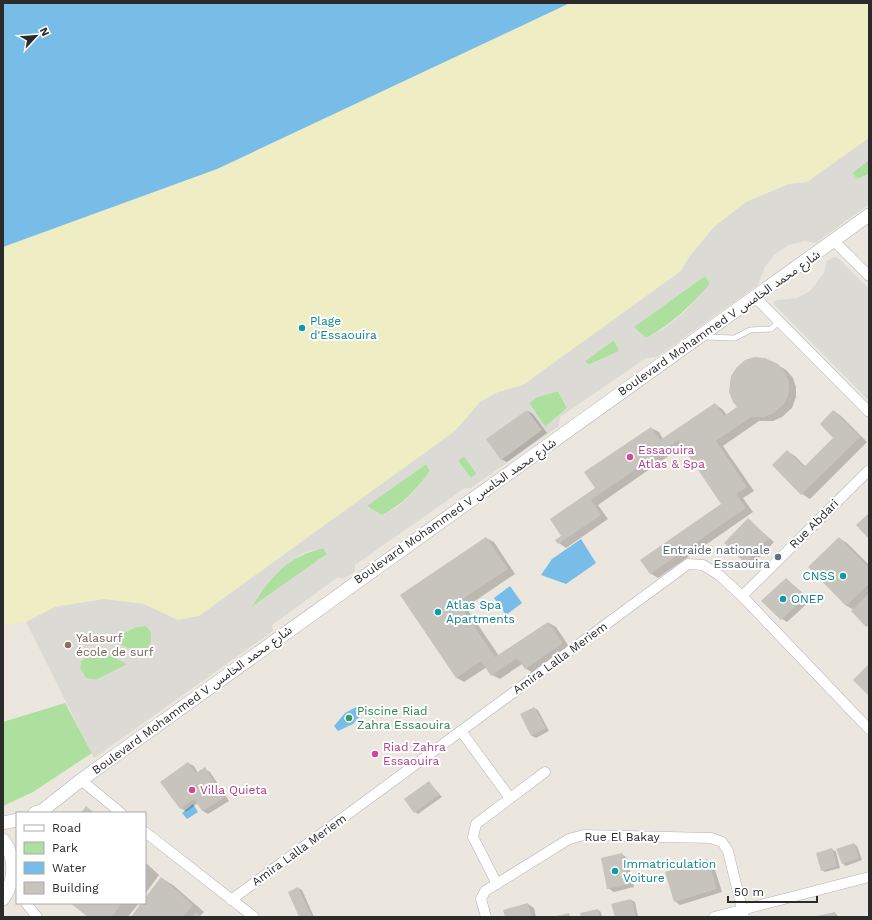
<svg xmlns="http://www.w3.org/2000/svg" width="872" height="920" viewBox="0 0 872 920" font-family="'Work Sans','Noto Sans Arabic',sans-serif">
  <style>
    .green { fill: #addf9e }
    .sand { fill: #efedc3 }
    .plaza { fill: #dcdad4; fill-rule: evenodd }
    .water { fill: #78bde7 }
    .shadow { fill: #0003 }
    .building { fill: #c7c4bd }
    .lines { fill: none; stroke-linecap: round; stroke-linejoin: round }
    .service-casing { stroke: #b1b2bd; stroke-width: 6 }
    .minor-casing { stroke: #b1b2bd; stroke-width: 11 }
    .tertiary-casing { stroke: #b1b2bd; stroke-width: 14 }
    .service { stroke: #fff; stroke-width: 5 }
    .minor { stroke: #fff; stroke-width: 10 }
    .tertiary { stroke: #fff; stroke-width: 13 }
    .culture-dot { fill: #0f9aa8; stroke: #fff; stroke-width: 1.5 }
    .hotel-dot { fill: #d1479c; stroke: #fff; stroke-width: 1.5 }
    .service-dot { fill: #5c6f8a; stroke: #fff; stroke-width: 1.5 }
    .education-dot { fill: #8d6e63; stroke: #fff; stroke-width: 1.5 }
    .leisure-dot { fill: #2e9e5b; stroke: #fff; stroke-width: 1.5 }
    .labels { text-anchor: middle; stroke-width: 4; stroke-linejoin: round; paint-order: stroke }
    .culture-label { font-size: 12px; fill: #0d838f; stroke: #fff; text-anchor: start }
    .street-label { font-size: 12px; fill: #2b2b2b; stroke: #fff }
    .hotel-label { font-size: 12px; fill: #b23c85; stroke: #fff; text-anchor: start }
    .service-label { font-size: 12px; fill: #4e5e75; stroke: #fff; text-anchor: end }
    .education-label { font-size: 12px; fill: #785e54; stroke: #fff; text-anchor: start }
    .leisure-label { font-size: 12px; fill: #27864d; stroke: #fff; text-anchor: start }
  </style>
  <rect width="100%" height="100%" fill="#ece7de"/>
  <g class="green">
    <polygon points="869,160 869,174 857,179 852,173"/>
    <path d="M 705,276 L 710,284 C 690,306 672,324 646,338 L 633,327 Z"/>
    <polygon points="614,340 620,351 588,365 585,361"/>
    <polygon points="558,391 567,408 545,427 529,403 537,397"/>
    <polygon points="464,456 477,474 471,478 458,461"/>
    <path d="M 426,464 L 430,471 C 416,490 403,504 382,515 L 366,506 Z"/>
    <path d="M 323,548 L 327,554 L 252,607 C 269,576 288,557 323,548 Z"/>
    <polygon points="146,626 151,632 151,642 146,655 121,645 111,639 136,627"/>
    <polygon points="97,648 125,663 126,665 96,680 86,678 80,669 81,661"/>
    <polygon points="65,703 92,753 33,792 3,806 3,722"/>
  </g>
  <path class="sand" d="M 570,3 L 869,3 L 869,138 L 807,182 L 789,184 L 746,202 L 714,227 L 689,257 L 681,271 L 523,385 C 484,395 480,402 455,431 L 199,616 L 178,620 L 144,604 L 34,617 L 26,622 L 3,625 L 3,247 L 217,169 Z"/>
  <g class="plaza">
    <path d="M 869,138 L 869,160 L 852,173 L 857,179 L 869,174 L 869,204 L 816,243 L 805,241 L 789,245 L 774,255 L 765,267 L 758,285 L 657,357 L 646,358 L 560,417 L 559,426 L 471,488 L 465,488 L 355,565 L 355,571 L 348,576 L 343,579 L 338,577 L 272,625 L 273,631 L 94,758 L 26,622 L 55,607 L 104,599 L 144,604 L 178,620 L 199,616 L 455,431 L 480,402 L 498,392 L 523,385 L 681,271 L 689,257 L 714,227 L 746,202 L 789,184 L 807,182 ZM 705,276 L 710,284 L 686,310 L 665,328 L 646,338 L 634,327 ZM 614,340 L 619,351 L 588,365 L 585,361 ZM 558,391 L 567,408 L 545,427 L 529,403 L 537,397 ZM 464,456 L 477,473 L 471,478 L 458,461 ZM 426,464 L 430,471 L 414,492 L 397,507 L 382,515 L 367,506 ZM 323,548 L 327,554 L 252,607 L 261,591 L 283,567 L 303,553 ZM 146,626 L 151,632 L 151,642 L 146,655 L 121,645 L 111,639 L 136,627 ZM 97,648 L 125,663 L 126,665 L 96,680 L 86,678 L 80,669 L 81,661 Z"/>
    <polygon points="834,257 838,258 869,289 869,401 774,304 774,302 777,300 797,298 810,291 824,273 827,261"/>
  </g>
  <g class="water">
    <polygon points="3,3 570,3 217,169 3,247"/>
    <polygon points="581,539 596,563 566,584 541,575 552,559"/>
    <polygon points="510,586 522,603 506,615 494,598"/>
    <polygon points="358,706 364,712 353,724 338,731 334,726 345,713"/>
    <polygon points="193,804 198,812 187,819 182,813"/>
  </g>
  <g class="shadow">
    <polygon points="778,365 786,370 793,378 796,387 796,397 792,408 782,417 773,421 759,421 723,446 754,491 743,498 753,512 658,578 650,573 722,504 683,446 598,505 608,519 566,548 559,543 596,488 651,428 659,432 663,439 715,404 722,409 727,415 738,407 730,392 730,382 737,367"/>
    <polygon points="528,411 533,414 547,433 507,462 501,459"/>
    <polygon points="834,411 841,416 867,442 810,499 802,494 773,465 787,451 795,456 806,467 835,438"/>
    <polygon points="748,520 774,542 751,566 745,563"/>
    <polygon points="486,538 494,542 515,574 466,607 499,656 549,623 556,627 570,648 533,673 525,668 522,664 500,679 492,675 487,667 464,682 457,678 401,595"/>
    <polygon points="840,539 847,543 869,565 869,627 852,611 854,610 847,606 810,568"/>
    <polygon points="786,579 811,600 787,622 782,619"/>
    <polygon points="534,708 538,710 549,731 536,738 532,736 521,715"/>
    <polygon points="188,763 194,766 198,773 205,769 210,772 229,801 208,814 203,811 198,803 186,812 181,808"/>
    <polygon points="429,782 442,797 418,814 415,812"/>
    <polygon points="854,844 857,846 862,860 846,866 843,864"/>
    <polygon points="832,849 836,852 840,868 825,872 822,870"/>
    <polygon points="622,854 627,858 634,887 614,892 608,888"/>
    <polygon points="708,860 713,863 722,892 680,905 675,901"/>
    <polygon points="145,862 159,875 145,894"/>
    <polygon points="161,878 173,885 204,912 200,916 202,917 132,917 142,903 145,903 145,899"/>
    <polygon points="298,888 302,890 314,917 300,917"/>
    <polygon points="631,900 635,902 638,917 616,917"/>
    <polygon points="72,903 139,903 128,917 90,917"/>
    <polygon points="528,904 534,908 536,917 506,917"/>
    <polygon points="598,910 601,912 602,917 582,917"/>
    <polygon points="835,913 839,917 817,917"/>
  </g>
  <g class="building">
    <polygon points="755,357 765,358 778,364 785,372 789,382 789,393 784,404 774,413 765,417 751,417 716,441 747,487 736,494 746,508 650,574 640,560 721,504 678,440 591,500 601,515 558,544 555,540 561,536 550,519 595,488 584,472 651,427 660,440 715,403 724,416 737,407 733,402 729,392 731,376 737,367 745,360"/>
    <polygon points="527,410 542,430 501,460 486,439"/>
    <polygon points="833,410 860,437 801,495 772,465 787,450 804,467 833,438 820,424"/>
    <polygon points="869,513 869,539 856,525"/>
    <polygon points="748,518 769,538 745,563 724,543"/>
    <polygon points="486,537 508,569 458,602 495,657 548,622 563,643 525,669 517,658 491,676 481,661 456,678 400,595"/>
    <polygon points="839,537 869,568 869,584 846,606 808,567"/>
    <polygon points="786,578 806,597 781,620 761,601"/>
    <polygon points="869,593 869,625 866,627 851,611"/>
    <polygon points="869,664 869,696 853,680"/>
    <polygon points="534,707 546,728 531,736 520,714"/>
    <polygon points="188,762 196,773 205,767 224,798 202,811 194,799 180,809 160,782"/>
    <polygon points="429,781 439,795 414,813 404,799"/>
    <polygon points="86,806 94,813 81,813"/>
    <polygon points="854,843 859,858 842,864 836,849"/>
    <polygon points="832,848 837,866 821,871 816,853"/>
    <polygon points="622,853 629,884 607,889 601,858"/>
    <polygon points="708,859 717,889 674,902 665,872"/>
    <polygon points="161,877 193,905 183,917 131,917 141,903 145,903 145,898"/>
    <polygon points="298,887 312,917 299,917 288,892"/>
    <polygon points="631,899 636,917 615,917 611,904"/>
    <polygon points="70,903 122,903 112,917 88,917"/>
    <polygon points="528,903 532,917 505,917 503,910"/>
    <polygon points="598,909 600,917 581,917 580,913"/>
    <polygon points="196,912 201,917 192,917"/>
    <polygon points="835,912 836,917 816,917 816,916"/>
    <polygon points="569,913 570,917 556,917 556,916"/>
  </g>
  <g class="lines">
    <defs>
      <polyline id="service" points="703,337 735,338 750,330 771,329 779,322"/>
      <g id="minor">
        <polyline points="834,241 869,276"/>
        <polyline points="755,297 869,412"/>
        <polyline points="742,596 869,470"/>
        <polyline points="461,731 510,798"/>
        <polyline points="81,780 121,813"/>
        <polyline points="145,832 254,917"/>
        <polyline points="497,884 473,837 476,824 545,772"/>
        <polyline points="231,900 688,564 703,565 719,575 742,596 869,729"/>
        <polyline points="26,903 37,917"/>
        <polyline points="486,917 481,899 485,891 569,839 584,835 711,838 722,842 728,851 744,917"/>
        <polyline points="714,917 869,877"/>
      </g>
      <g id="tertiary">
        <polyline points="35,813 43,810 81,780 869,215"/>
        <polyline points="3,823 17,820"/>
        <path d="M 3,840 C 17,858 15,881 3,899"/>
      </g>
    </defs>
    <use href="#service" class="service-casing"/>
    <use href="#minor" class="minor-casing"/>
    <use href="#tertiary" class="tertiary-casing"/>
    <use href="#service" class="service"/>
    <use href="#minor" class="minor"/>
    <use href="#tertiary" class="tertiary"/>
  </g>
  <g class="culture-dot">
    <circle cx="302" cy="328" r="4"/>
    <circle cx="843" cy="576" r="4"/>
    <circle cx="783" cy="599" r="4"/>
    <circle cx="438" cy="612" r="4"/>
    <circle cx="615" cy="871" r="4"/>
  </g>
  <g class="hotel-dot">
    <circle cx="630" cy="457" r="4"/>
    <circle cx="375" cy="754" r="4"/>
    <circle cx="192" cy="790" r="4"/>
  </g>
  <circle class="service-dot" cx="778" cy="557" r="4"/>
  <circle class="education-dot" cx="68" cy="645" r="4"/>
  <circle class="leisure-dot" cx="349" cy="718" r="4"/>
  <g class="labels">
    <g class="culture-label">
      <text x="310" y="325">Plage<tspan x="310" dy="14">d'Essaouira</tspan></text>
      <text x="835" y="580" text-anchor="end">CNSS</text>
      <text x="791" y="603">ONEP</text>
      <text x="446" y="609">Atlas Spa<tspan x="446" dy="14">Apartments</tspan></text>
      <text x="623" y="868">Immatriculation<tspan x="623" dy="14">Voiture</tspan></text>
    </g>
    <g class="street-label">
      <text transform="translate(719 323) rotate(-35)" y="4">Boulevard Mohammed V شارع محمد الخامس</text>
      <text transform="translate(455 511) rotate(-35)" y="4">Boulevard Mohammed V شارع محمد الخامس</text>
      <text transform="translate(814 524) rotate(-45)" y="4">Rue Abdari</text>
      <text transform="translate(560 658) rotate(-36)" y="4">Amira Lalla Meriem</text>
      <text transform="translate(192 700) rotate(-36)" y="4">Boulevard Mohammed V شارع محمد الخامس</text>
      <text x="622" y="841">Rue El Bakay</text>
      <text transform="translate(299 850) rotate(-36)" y="4">Amira Lalla Meriem</text>
    </g>
    <g class="hotel-label">
      <text x="638" y="454">Essaouira<tspan x="638" dy="14">Atlas &amp; Spa</tspan></text>
      <text x="383" y="751">Riad Zahra<tspan x="383" dy="14">Essaouira</tspan></text>
      <text x="200" y="794">Villa Quieta</text>
    </g>
    <g class="service-label">
      <text x="770" y="554">Entraide nationale<tspan x="770" dy="14">Essaouira</tspan></text>
    </g>
    <g class="education-label">
      <text x="76" y="642">Yalasurf<tspan x="76" dy="14">école de surf</tspan></text>
    </g>
    <g class="leisure-label">
      <text x="357" y="715">Piscine Riad<tspan x="357" dy="14">Zahra Essaouira</tspan></text>
    </g>
  </g>
  <rect width="872" height="920" fill="none" stroke="#2b2b2b" stroke-width="8"/>
  <rect x="16" y="812" width="130" height="92" fill="#ffffff" stroke="#aaaaaa"/>
  <rect x="24" y="825" width="20" height="6" fill="#ffffff" stroke="#aaaaaa"/>
  <text x="52" y="832" font-size="12" fill="#2b2b2b">Road</text>
  <rect x="24" y="842" width="20" height="12" fill="#addf9e" stroke="#aaaaaa"/>
  <text x="52" y="852" font-size="12" fill="#2b2b2b">Park</text>
  <rect x="24" y="862" width="20" height="12" fill="#78bde7" stroke="#aaaaaa"/>
  <text x="52" y="872" font-size="12" fill="#2b2b2b">Water</text>
  <rect x="24" y="882" width="20" height="12" fill="#c7c4bd" stroke="#aaaaaa"/>
  <text x="52" y="892" font-size="12" fill="#2b2b2b">Building</text>
  <g transform="translate(36 36) rotate(64)" stroke="#ffffff" stroke-width="3" paint-order="stroke">
  <path d="M0-3L7 15L0 10L-7 15Z" fill="#2b2b2b"/>
  <text y="-6" font-size="11" font-weight="bold" text-anchor="middle" fill="#2b2b2b">N</text>
  </g>
  <path d="M728 896v6h89v-6" fill="none" stroke="#2b2b2b" stroke-width="2"/>
  <text x="734" y="896" font-size="12" fill="#2b2b2b" stroke="#ffffff" stroke-width="3" paint-order="stroke">50 m</text>
</svg>
